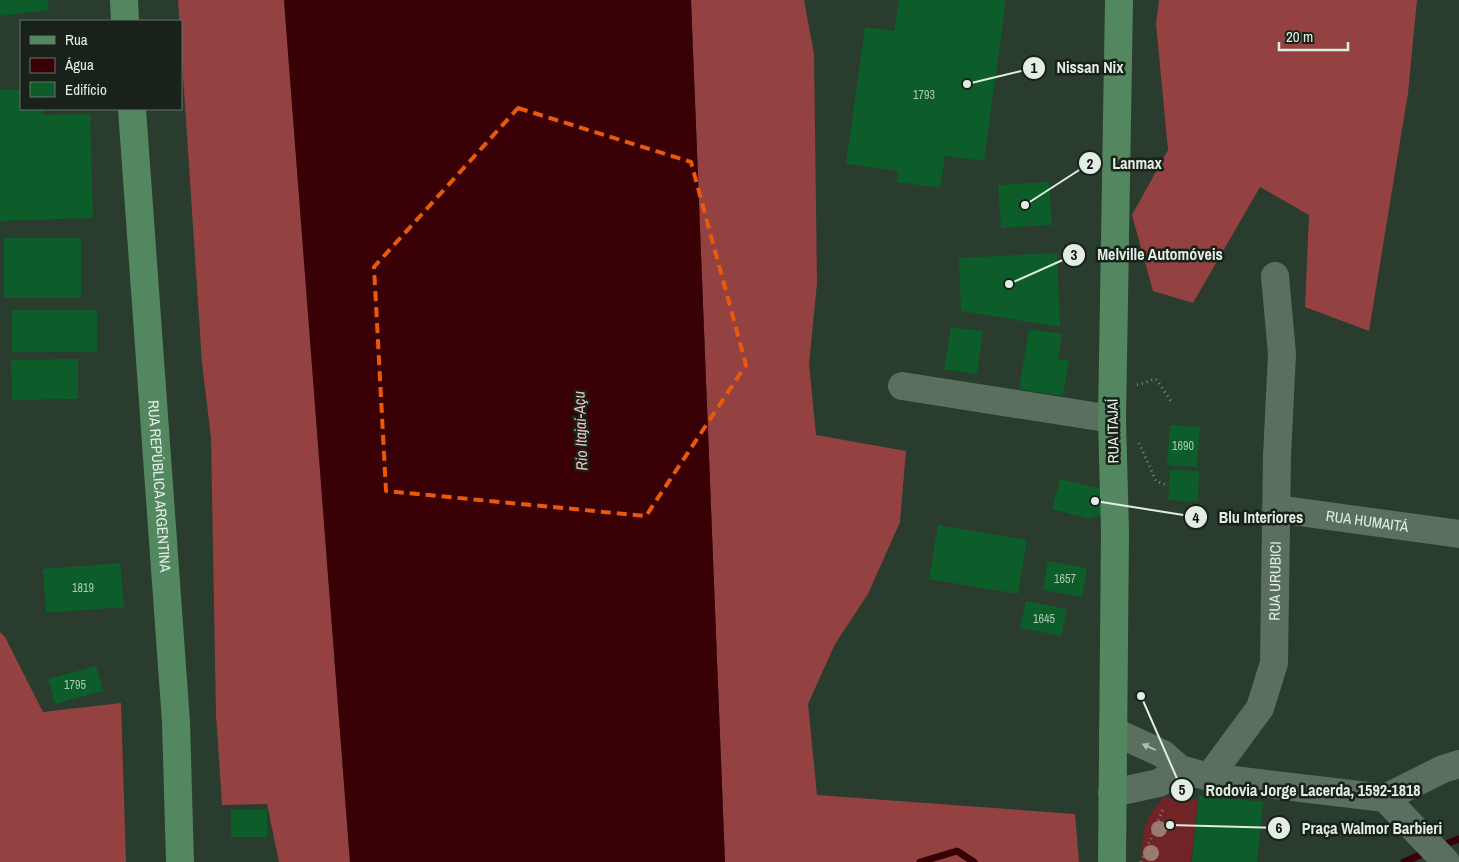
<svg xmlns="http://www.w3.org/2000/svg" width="1459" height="862" viewBox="0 0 1459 862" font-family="'Archivo Narrow',sans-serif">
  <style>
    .green { fill: #712426 }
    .forest { fill: #934241 }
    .water { fill: #390005 }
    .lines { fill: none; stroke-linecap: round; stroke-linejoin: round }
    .stream { stroke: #390005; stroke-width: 7 }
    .building { fill: #0c5d2a }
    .path { stroke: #77877a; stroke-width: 3; stroke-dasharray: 1 4; stroke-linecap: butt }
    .minor { stroke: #5b6f5e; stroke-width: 28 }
    .major { stroke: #53875f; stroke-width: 28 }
    .tree { fill: #987a71 }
    .oneway { fill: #acbbae }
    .marked { fill: none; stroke: #e8590c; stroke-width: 4; stroke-dasharray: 10 6; stroke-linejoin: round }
    .labels { text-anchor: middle; stroke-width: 5; stroke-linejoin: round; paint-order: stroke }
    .number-label { font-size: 12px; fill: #acc9b5 }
    .street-label { font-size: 15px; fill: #e2ede3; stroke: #18211a }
    .water-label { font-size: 16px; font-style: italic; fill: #f3c2bf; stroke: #18211a }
    .leader { fill: none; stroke: #e2ede3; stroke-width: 2 }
    .callout-dot { fill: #e2ede3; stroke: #18211a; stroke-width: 2 }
    .mark-label { font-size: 15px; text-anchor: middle; font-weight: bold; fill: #111 }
    .callout-label { font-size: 16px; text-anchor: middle; font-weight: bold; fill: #e2ede3; stroke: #18211a; stroke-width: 5; stroke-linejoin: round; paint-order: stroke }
  </style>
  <rect width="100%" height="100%" fill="#293c2d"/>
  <path class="green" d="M 1164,797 L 1198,800 L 1191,862 L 1142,862 C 1142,832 1143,819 1164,797 Z"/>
  <g class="forest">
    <polygon points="178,0 284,0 350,862 279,862 267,804 222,805 216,715 211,438 202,363"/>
    <polygon points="691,0 804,0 814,54 817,283 809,364 816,435 906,451 900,522 868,594 835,644 808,704 817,795 1075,814 1079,862 725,862"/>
    <polygon points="1159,0 1417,0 1408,93 1369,331 1305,307 1309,215 1260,187 1193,303 1153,291 1132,215 1168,150 1156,24"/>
    <polygon points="0,632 5,637 43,712 121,703 126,862 0,862"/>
  </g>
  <polygon class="water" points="284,0 691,0 725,862 350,862"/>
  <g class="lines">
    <g class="stream">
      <polyline points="1438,847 1459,839"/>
      <polyline points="920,862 957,851 974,862"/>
      <polyline points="1404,862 1429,851"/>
    </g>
  </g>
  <g class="building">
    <polygon points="0,0 48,0 49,10 0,16"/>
    <polygon points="899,0 1006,0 984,161 945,156 940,188 897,182 898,171 846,164 865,27 894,31"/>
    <polygon points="0,90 21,90 21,109 43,109 43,115 90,114 93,218 0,221"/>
    <polygon points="1049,182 1052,225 1001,228 998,185"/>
    <rect x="4" y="238" width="77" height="60"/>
    <polygon points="1057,253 1060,327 961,311 959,258"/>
    <rect x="12" y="310" width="85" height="42"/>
    <polygon points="951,327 983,331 977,374 944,369"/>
    <polygon points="1029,329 1062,334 1058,359 1069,361 1063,396 1019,389"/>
    <polygon points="78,359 78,399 12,400 11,360"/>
    <polygon points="1170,425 1200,427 1197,467 1167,465"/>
    <polygon points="1170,470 1199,471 1198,502 1168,500"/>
    <polygon points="1060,479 1107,490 1101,515 1090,519 1052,509"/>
    <polygon points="938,525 1027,540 1018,594 929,579"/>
    <polygon points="1048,561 1087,568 1082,597 1043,590"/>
    <polygon points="120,563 124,607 46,613 43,569"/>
    <polygon points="1026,601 1067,609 1061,636 1020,628"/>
    <polygon points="96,666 103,691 55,704 48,679"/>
    <polygon points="1199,795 1263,802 1257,862 1192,862"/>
    <rect x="231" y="810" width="36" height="27"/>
  </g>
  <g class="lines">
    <g class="path">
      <polyline points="1137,385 1156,379 1171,401"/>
      <polyline points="1139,443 1156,481 1167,485"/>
      <polyline points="1141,862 1163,809"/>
    </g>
    <g class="minor">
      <polyline points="902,386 1112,419"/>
      <path id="s1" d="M 1277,509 L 1459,534"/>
      <polyline points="1113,731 1163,754 1180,769 1209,777 1385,798 1446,862"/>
      <path id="s2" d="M 1209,777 L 1260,708 L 1274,663 L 1277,456 L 1282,354 L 1275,276"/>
      <polyline points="1112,793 1159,783 1180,769"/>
      <polyline points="1385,798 1443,769 1459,764"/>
    </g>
    <g class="major">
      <polyline points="124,0 125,21"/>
      <path id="s3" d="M 132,109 L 176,722 L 180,862"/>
      <polyline points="1112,862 1115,532 1112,419 1119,0"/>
    </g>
  </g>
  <g class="tree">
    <circle cx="1159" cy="829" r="8"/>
    <circle cx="1151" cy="853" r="8"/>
  </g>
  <defs><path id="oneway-solid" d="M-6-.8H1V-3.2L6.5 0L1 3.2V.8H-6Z" transform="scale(1.25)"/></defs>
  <use class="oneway" href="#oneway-solid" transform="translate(1149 747) rotate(-156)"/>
  <path class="marked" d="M 518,108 L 691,162 L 746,365 L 646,516 L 386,491 L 374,267 Z"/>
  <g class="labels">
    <g class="number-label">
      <text x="924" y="99">1793</text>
      <text x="1183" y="450">1690</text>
      <text x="1065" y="583">1657</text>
      <text x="83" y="592">1819</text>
      <text x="1044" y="623">1645</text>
      <text x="75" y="689">1795</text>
    </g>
    <g class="street-label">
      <text transform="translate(1113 431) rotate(-91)" y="5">RUA ITAJAÍ</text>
      <text dy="5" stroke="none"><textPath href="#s3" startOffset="378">RUA REPÚBLICA ARGENTINA</textPath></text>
      <text dy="5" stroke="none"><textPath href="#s1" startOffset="91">RUA HUMAITÁ</textPath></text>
      <text dy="5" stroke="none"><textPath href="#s2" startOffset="215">RUA URUBICI</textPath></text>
    </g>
    <g class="water-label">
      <text transform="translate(580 431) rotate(-92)" y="6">Rio Itajaí-Açu</text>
    </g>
  </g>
  <path class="leader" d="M967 84L1034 68M1025 205L1090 163M1009 284L1074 255M1095 501L1196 517M1141 696L1182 790M1170 825L1279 828"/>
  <g class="callout-dot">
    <circle cx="967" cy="84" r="5"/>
    <circle cx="1025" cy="205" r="5"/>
    <circle cx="1009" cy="284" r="5"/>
    <circle cx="1095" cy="501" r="5"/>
    <circle cx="1141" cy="696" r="5"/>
    <circle cx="1170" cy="825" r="5"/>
    <circle cx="1034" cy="68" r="12"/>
    <circle cx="1090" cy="163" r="12"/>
    <circle cx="1074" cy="255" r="12"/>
    <circle cx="1196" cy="517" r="12"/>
    <circle cx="1182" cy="790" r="12"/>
    <circle cx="1279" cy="828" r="12"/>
  </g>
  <g class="mark-label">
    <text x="1034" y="73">1</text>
    <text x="1090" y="169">2</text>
    <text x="1074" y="260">3</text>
    <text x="1196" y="523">4</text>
    <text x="1182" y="795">5</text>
    <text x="1279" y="833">6</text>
  </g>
  <g class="callout-label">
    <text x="1090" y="73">Nissan Nix</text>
    <text x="1137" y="169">Lanmax</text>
    <text x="1160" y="260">Melville Automóveis</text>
    <text x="1261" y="523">Blu Interiores</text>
    <text x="1313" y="796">Rodovia Jorge Lacerda, 1592-1818</text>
    <text x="1372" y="834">Praça Walmor Barbieri</text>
  </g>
  <rect x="20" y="20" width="162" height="90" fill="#18211a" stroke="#69736a"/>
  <rect x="30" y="36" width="25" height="8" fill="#53875f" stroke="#69736a"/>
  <text x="65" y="45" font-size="15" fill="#e2ede3">Rua</text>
  <rect x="30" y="58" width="25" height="15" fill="#390005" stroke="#69736a"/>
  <text x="65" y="70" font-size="15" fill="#e2ede3">Água</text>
  <rect x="30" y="82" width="25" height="15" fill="#0c5d2a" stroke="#69736a"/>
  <text x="65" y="95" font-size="15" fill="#e2ede3">Edifício</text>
  <path d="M1279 42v8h69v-8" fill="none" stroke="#e2ede3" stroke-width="2.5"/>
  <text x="1286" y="42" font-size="15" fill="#e2ede3" stroke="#18211a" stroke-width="4" paint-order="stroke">20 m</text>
</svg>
